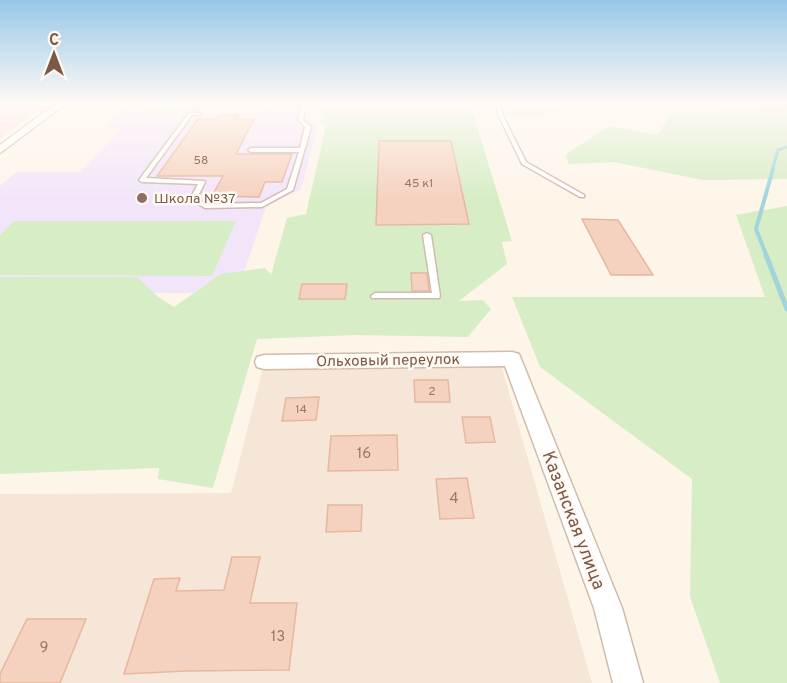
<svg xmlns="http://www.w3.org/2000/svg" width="787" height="683" viewBox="0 0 787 683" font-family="Overpass,sans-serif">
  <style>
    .residential { fill: #f6e6d7 }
    .education { fill: #f2e5fa }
    .medical { fill: #fcdce1 }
    .green { fill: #d7edc6 }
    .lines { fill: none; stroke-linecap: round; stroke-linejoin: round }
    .stream-far2 { stroke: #a1d5db; stroke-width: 3 }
    .stream-far1 { stroke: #a1d5db; stroke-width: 4 }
    .stream { stroke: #a1d5db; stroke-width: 5 }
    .building { fill: #f5d2bf; stroke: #e8b79e; stroke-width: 1.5 }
    .service-casing { stroke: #d1bbad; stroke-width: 3 }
    .minor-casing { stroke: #d1bbad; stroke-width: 3 }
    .path { stroke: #dab5a1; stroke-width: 1.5; stroke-dasharray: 1 2; stroke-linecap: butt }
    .service { fill: #fff; fill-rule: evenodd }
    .minor { fill: #fff; fill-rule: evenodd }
    .education-dot { fill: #8d6e63; stroke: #fff9f1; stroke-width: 2 }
    .labels { text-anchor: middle; stroke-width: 5; stroke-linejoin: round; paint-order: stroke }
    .number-label { font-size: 12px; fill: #997767 }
    .far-education-label { font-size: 14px; fill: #785e54; stroke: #fff9f1; text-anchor: start }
    .street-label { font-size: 15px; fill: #7a594a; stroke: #fff9f1 }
    .near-number-label { font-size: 15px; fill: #997767 }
    .near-street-label { font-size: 18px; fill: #7a594a; stroke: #fff9f1 }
  </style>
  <rect width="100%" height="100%" fill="#fef5e9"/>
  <g class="residential">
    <polygon points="502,102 787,102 787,104 604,105 533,116 508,116"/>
    <polygon points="295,354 498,354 592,683 0,683 0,494 231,493 262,372"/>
  </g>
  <polygon class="education" points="131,102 302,102 299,112 318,126 301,189 266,207 237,293 0,293 0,186 16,172 80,172 121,129 104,128"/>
  <polygon class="medical" points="0,102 49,102 0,139"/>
  <g class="green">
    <polygon points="153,102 185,102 176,114 142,114"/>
    <polygon points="320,107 471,107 512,241 502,242 507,264 459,301 483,300 491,309 468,337 355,335 257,339 213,488 158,479 159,468 0,474 0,277 137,277 158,297 174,307 221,274 265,268 271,275 287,218 306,214 326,125 318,121 327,117 319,112"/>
    <polygon points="787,107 787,179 703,180 614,162 569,164 565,155 609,126 657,135 674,111"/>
    <polygon points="787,206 787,683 720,683 690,597 692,479 540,367 512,297 765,297 736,215"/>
    <polygon points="14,221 236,221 212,276 0,275 0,235"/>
  </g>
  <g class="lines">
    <polyline class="stream-far2" points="772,171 778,150 787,147"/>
    <polyline class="stream-far1" points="767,257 756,229 773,169"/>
    <polyline class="stream" points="766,255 787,309"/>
  </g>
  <g class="building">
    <polygon points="219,115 239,115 236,119 254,119 236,154 292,154 282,182 265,182 259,197 212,196 223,176 157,176 198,119 216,119"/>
    <polygon points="379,141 451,141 469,224 376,225"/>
    <polygon points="582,219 618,220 653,275 611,275"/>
    <polygon points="411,273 427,273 429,291 412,291"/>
    <polygon points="302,284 347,284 345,299 299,299"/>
    <polygon points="414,380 448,380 450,402 415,402"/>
    <polygon points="319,397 316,420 282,421 286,398"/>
    <polygon points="462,417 490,417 495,442 466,443"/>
    <polygon points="397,435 398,470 328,471 331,436"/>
    <polygon points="467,478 474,518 440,519 436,479"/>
    <polygon points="328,505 362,505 361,531 326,532"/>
    <polygon points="232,557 260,557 250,603 297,603 289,670 186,671 124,674 154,579 180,578 176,591 224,590"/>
    <polygon points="27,619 86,619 60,683 0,683 0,674"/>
  </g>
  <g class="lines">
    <defs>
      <g id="service">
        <polygon points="303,102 307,102 303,120 311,127 293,190 262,207 205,208 190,199 198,184 142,182 139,180 189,113 199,113 201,114 201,115 192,115 146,178 204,181 205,182 197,198 206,204 261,203 287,189 299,152 251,152 248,150 251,148 300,148 305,127 298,120"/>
        <polygon points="495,102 499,102 503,116 526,162 584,195 584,197 580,197 522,164 499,116"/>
        <polygon points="639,102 787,102 787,104 643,105"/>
        <polygon points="427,233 431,235 440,296 439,298 372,298 371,296 375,293 432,293 423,235"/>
      </g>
      <g id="minor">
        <polygon points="58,102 68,102 0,153 0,145"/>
        <polygon points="512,352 519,354 521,359 622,608 643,683 613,683 594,608 505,366 264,369 257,367 255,362 257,357 264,355"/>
      </g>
    </defs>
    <use href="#service" class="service-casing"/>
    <use href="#minor" class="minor-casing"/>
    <polyline class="path" points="268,114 274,102"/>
    <use href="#service" class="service"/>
    <use href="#minor" class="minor"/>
  </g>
  <linearGradient id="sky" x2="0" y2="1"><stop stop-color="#96c7e8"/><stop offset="0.52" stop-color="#fffaf5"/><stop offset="1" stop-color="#fffaf5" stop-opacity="0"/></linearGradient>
  <rect width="787" height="198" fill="url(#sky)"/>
  <circle class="education-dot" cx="142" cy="198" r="6"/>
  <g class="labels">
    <g class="number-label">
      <text x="201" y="164">58</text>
      <text x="419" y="187">45 к1</text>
      <text x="432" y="395">2</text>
      <text x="301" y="413">14</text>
    </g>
    <g class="far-education-label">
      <text x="154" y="203">Школа №37</text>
    </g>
    <g class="street-label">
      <text transform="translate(388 360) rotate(-1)" y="5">Ольховый переулок</text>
    </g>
    <g class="near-number-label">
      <text x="364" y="458">16</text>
      <text x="454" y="503">4</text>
      <text x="278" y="641">13</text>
      <text x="44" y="652">9</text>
    </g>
    <g class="near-street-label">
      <text transform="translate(574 520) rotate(69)" y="6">Казанская улица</text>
    </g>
  </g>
  <g transform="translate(54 54)" stroke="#fff9f1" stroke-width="4.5" paint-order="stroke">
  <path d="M0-4.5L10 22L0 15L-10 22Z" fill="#7a594a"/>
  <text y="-9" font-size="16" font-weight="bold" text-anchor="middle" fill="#7a594a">С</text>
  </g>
</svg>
